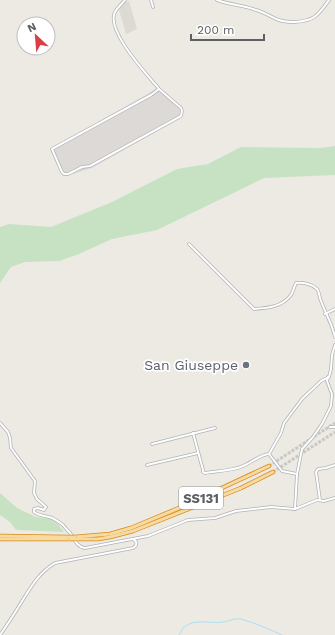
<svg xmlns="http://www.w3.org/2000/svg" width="335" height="635" viewBox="0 0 335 635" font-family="'Work Sans',sans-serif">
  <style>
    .industrial { fill: #dcd9d6 }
    .education { fill: #ddd9d3 }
    .green { fill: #c7e2c3 }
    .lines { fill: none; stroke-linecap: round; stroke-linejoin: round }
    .stream { stroke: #abdff7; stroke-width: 1 }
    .trunk-tunnel { stroke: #c9c8c4; stroke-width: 3; stroke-dasharray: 3 1.5; stroke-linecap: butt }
    .minor-casing { stroke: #b0b2b5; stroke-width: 3.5 }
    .trunk-casing { stroke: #dc8715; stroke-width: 4.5 }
    .minor { stroke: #fff; stroke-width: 2 }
    .trunk { stroke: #f5daa2; stroke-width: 3 }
    .trunk-bridge-casing { stroke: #dc8715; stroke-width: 4.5; stroke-linecap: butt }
    .trunk-bridge { stroke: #f5daa2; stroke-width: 3 }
    .worship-dot { fill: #6b7280; stroke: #fff; stroke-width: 1.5 }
    .labels { text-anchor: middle; stroke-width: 3.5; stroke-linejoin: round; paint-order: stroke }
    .shield { fill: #fff; stroke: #8d9092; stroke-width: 1 }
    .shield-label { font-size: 13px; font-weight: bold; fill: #5c6063 }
    .worship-label { font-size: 14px; fill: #5b616d; stroke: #fff; text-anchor: end }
  </style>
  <rect width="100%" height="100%" fill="#edeae4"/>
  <polygon class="industrial" points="158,88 179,105 183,110 183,115 179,119 92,168 73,174 66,176 63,174 59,169 50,149"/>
  <polygon class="education" points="129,1 137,29 126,34 119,10 125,2"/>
  <g class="green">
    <polygon points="335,146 335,175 264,178 157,230 112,239 79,254 59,261 25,262 11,267 0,283 0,227 9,224 51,227 112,202 177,169 208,164 241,147 320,148"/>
    <polygon points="0,493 17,508 36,517 49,518 58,524 64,532 18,530 15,529 10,522 0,515"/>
  </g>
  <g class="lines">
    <path class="stream" d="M 179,635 C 181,633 182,629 184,627 C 195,618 211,624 223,622 C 230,621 234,618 241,619 C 255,623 269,629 282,635"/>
    <g class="trunk-tunnel">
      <polyline points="269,466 335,423"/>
      <polyline points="273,472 335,432"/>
    </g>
    <defs>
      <g id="minor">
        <path d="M 125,0 C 122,4 117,8 115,12 C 106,29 142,69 153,82 L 156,85 L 159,89 L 181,108 L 182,111 L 181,116 L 90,166 L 82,167 L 68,174 L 64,174 L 62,172 L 52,149 L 151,95 L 159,89"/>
        <polyline points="151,0 153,7"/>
        <path d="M 217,0 C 230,5 244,5 256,10 C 264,12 271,17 279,20 C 284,22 289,22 295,22 C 315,21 318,15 329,0"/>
        <path d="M 189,244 L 254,309 C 268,308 282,307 291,295 C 293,292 294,287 296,283 C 303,282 312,284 317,289 C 319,291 319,295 320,298 C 324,311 332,323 335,337"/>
        <polyline points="325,314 335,309"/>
        <path d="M 0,423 L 8,432 L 10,438 L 11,448 L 35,481 L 34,493 L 37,499 L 46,507 L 44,510 L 38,508 L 34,509 L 34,512 C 39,516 43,515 49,517 C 54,518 59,522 63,525 C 65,528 68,530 70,533 C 74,539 77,547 85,548 L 148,536 L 188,520 L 215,518 L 236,511 L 271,507 L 295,509"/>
        <polyline points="330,427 335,427"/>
        <path d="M 193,433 L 203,470 L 203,472 L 205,473 C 217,471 232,471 243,466 C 252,462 260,455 269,454"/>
        <polyline points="152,444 215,428"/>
        <polyline points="147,465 198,453"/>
        <polyline points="297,474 282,471 269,454 281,433 284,423 302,399 321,381 329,377 331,369 332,355 335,345"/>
        <polyline points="320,500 316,472 318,469 326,468 335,465"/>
        <polyline points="295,509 297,474 302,449 313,437 322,424 331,406 332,394 327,381 328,377"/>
        <polyline points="295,509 317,500 324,501 335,498"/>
        <path d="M 0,635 C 7,625 13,616 19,606 C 30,589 37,574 55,563 L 133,548 C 138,545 137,541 133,539"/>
      </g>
      <g id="trunk">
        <polyline points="0,536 68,537"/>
        <polyline points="75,537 110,534 131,528 179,508 269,466"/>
        <polyline points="0,539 70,539"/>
        <polyline points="77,539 98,539 110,537 133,531 241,488 273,472"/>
      </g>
    </defs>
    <use href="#minor" class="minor-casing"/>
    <use href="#trunk" class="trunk-casing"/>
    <use href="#minor" class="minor"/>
    <use href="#trunk" class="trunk"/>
    <defs>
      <g id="trunk-bridge">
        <polyline points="68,537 75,537"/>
        <polyline points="70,539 77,539"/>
      </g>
    </defs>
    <use href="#trunk-bridge" class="trunk-bridge-casing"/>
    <use href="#trunk-bridge" class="trunk-bridge"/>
  </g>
  <circle class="worship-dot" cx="246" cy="365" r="4"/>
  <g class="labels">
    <rect class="shield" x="179" y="487" width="44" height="22" rx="3"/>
    <g class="shield-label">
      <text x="201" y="503">SS131</text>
    </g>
    <g class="worship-label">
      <text x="238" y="370">San Giuseppe</text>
    </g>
  </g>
  <g transform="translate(36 36) rotate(334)"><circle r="19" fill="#ffffff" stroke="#bebfc1"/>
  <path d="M0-3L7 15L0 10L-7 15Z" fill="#d93f45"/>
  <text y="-6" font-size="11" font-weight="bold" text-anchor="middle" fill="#5c6063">N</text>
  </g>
  <path d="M191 34v6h73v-6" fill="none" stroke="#5c6063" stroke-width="2"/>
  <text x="197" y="34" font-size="12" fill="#5c6063" stroke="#ffffff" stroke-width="3" paint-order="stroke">200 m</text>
</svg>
